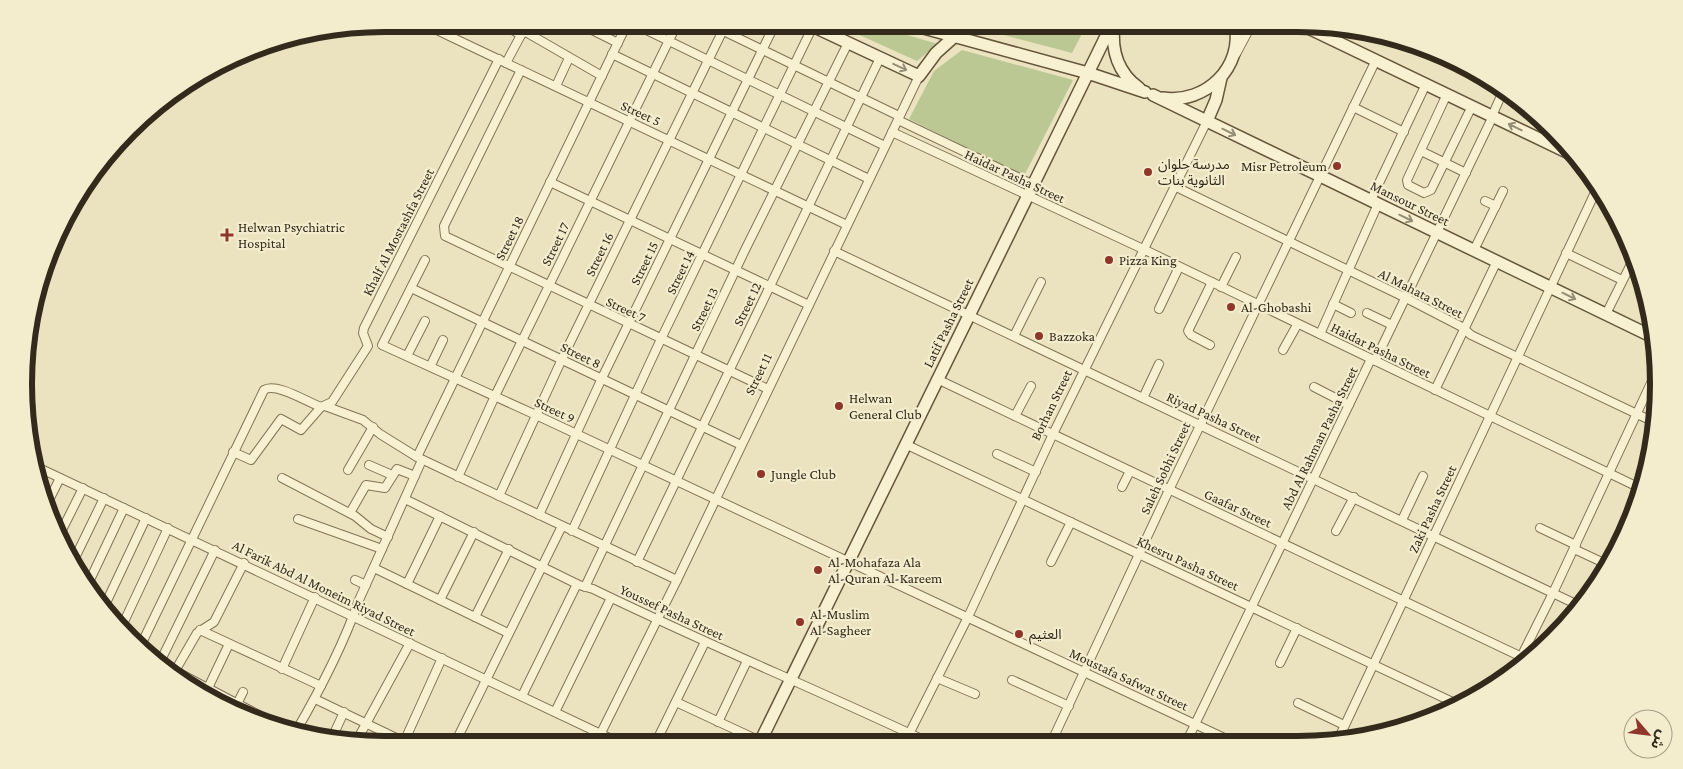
<svg xmlns="http://www.w3.org/2000/svg" width="1683" height="769" viewBox="0 0 1683 769" font-family="'Crimson Pro','Noto Sans Arabic',serif">
  <style>
    .green { fill: #bcc894 }
    .lines { fill: none; stroke-linecap: round; stroke-linejoin: round }
    .street-casing { stroke: #837458; stroke-width: 10 }
    .secondary-casing { stroke: #64553c; stroke-width: 14 }
    .street { stroke: #f7f0d1; stroke-width: 8 }
    .secondary { stroke: #f7f0d1; stroke-width: 11 }
    .oneway { stroke: #958d76 }
    .poi-dot { fill: #8f362b; stroke: #f3edce; stroke-width: 2 }
    .labels { text-anchor: middle; stroke-width: 4.5; stroke-linejoin: round; paint-order: stroke }
    .street-label { font-size: 14px; fill: #332a1c; stroke: #f3edce }
    .poi-label { font-size: 14px; fill: #332a1c; stroke: #f3edce; text-anchor: start }
    .rim { fill: none; stroke: #332a1c; stroke-width: 6 }
  </style>
  <rect width="100%" height="100%" fill="#ebe3bf"/>
  <g class="green">
    <polygon points="835,24 869,24 938,44 917,61"/>
    <polygon points="962,24 1087,24 1072,53"/>
    <polygon points="962,50 1073,80 1024,176 909,119 934,71"/>
  </g>
  <g class="lines">
    <defs>
      <g id="street">
        <polyline points="424,24 847,225"/>
        <polyline points="503,24 521,35"/>
        <polyline points="580,24 618,43"/>
        <polyline points="627,24 417,457 677,580"/>
        <polyline points="634,24 885,146"/>
        <polyline points="709,24 899,116"/>
        <polyline points="524,31 602,76"/>
        <polyline points="450,36 457,24"/>
        <polyline points="612,54 869,179"/>
        <polyline points="1236,54 1252,24"/>
        <polyline points="506,63 521,35 531,24"/>
        <polyline points="521,70 444,226 445,236 768,389"/>
        <polyline points="556,86 569,58"/>
        <polyline points="1447,94 1407,180 1408,185 1424,193 1431,190 1472,106"/>
        <polyline points="1353,107 1404,132"/>
        <polyline points="1492,116 1504,89"/>
        <polyline points="898,120 1032,184"/>
        <polyline points="892,132 1143,249 1642,489"/>
        <polyline points="1421,151 1466,173"/>
        <polyline points="550,182 809,305"/>
        <polyline points="1174,186 1406,298 1462,327 1471,335 1656,423"/>
        <polyline points="1371,200 1426,84"/>
        <polyline points="1485,201 1496,206"/>
        <polyline points="1474,250 1503,191"/>
        <polyline points="834,251 1582,607"/>
        <polyline points="1566,253 1622,280"/>
        <polyline points="425,260 382,345 536,415 1233,742"/>
        <polyline points="1221,287 1236,257"/>
        <polyline points="411,288 741,445"/>
        <polyline points="1333,304 1351,313"/>
        <polyline points="1159,309 1179,267"/>
        <polyline points="1367,313 1392,325"/>
        <polyline points="1606,314 1634,258"/>
        <polyline points="1320,334 1378,204"/>
        <polyline points="1014,336 1041,282"/>
        <polyline points="1210,345 1191,335 1188,331 1212,282"/>
        <polyline points="1283,350 1297,325"/>
        <polyline points="407,356 425,321"/>
        <polyline points="1375,361 1493,116"/>
        <polyline points="431,365 443,340"/>
        <polyline points="937,379 1528,660"/>
        <polyline points="1314,387 1349,405"/>
        <polyline points="1435,390 1497,261"/>
        <polyline points="1143,398 1159,364"/>
        <polyline points="325,406 363,420 380,434 417,457"/>
        <polyline points="321,407 332,402 368,346 363,333 364,328 499,59"/>
        <polyline points="1015,416 1031,386"/>
        <polyline points="905,444 1459,705"/>
        <polyline points="233,452 251,460 281,419 301,430 321,407"/>
        <polyline points="997,454 1036,472"/>
        <polyline points="369,465 392,475"/>
        <polyline points="35,466 622,744"/>
        <polyline points="348,470 373,427"/>
        <polyline points="458,477 495,396 677,24"/>
        <polyline points="282,478 355,516 371,529 388,537"/>
        <polyline points="1122,487 1130,471"/>
        <polyline points="499,496 562,359 726,24"/>
        <path d="M 405,499 L 579,585 L 593,589 C 704,643 818,690 930,743"/>
        <polyline points="48,502 60,478"/>
        <polyline points="350,513 366,485 385,488 397,469 415,476"/>
        <polyline points="539,515 602,378 775,24"/>
        <polyline points="298,519 382,549"/>
        <polyline points="1402,520 1423,476"/>
        <polyline points="1540,528 1576,545"/>
        <polyline points="572,531 661,339 813,26"/>
        <polyline points="1336,531 1354,497"/>
        <polyline points="60,534 83,488"/>
        <polyline points="1574,549 1604,563"/>
        <polyline points="637,562 880,58"/>
        <polyline points="1051,562 1071,522"/>
        <polyline points="72,564 104,498"/>
        <polyline points="374,568 508,633"/>
        <polyline points="355,580 366,585"/>
        <polyline points="88,584 124,508"/>
        <polyline points="407,584 440,516"/>
        <polyline points="585,587 745,250 848,43"/>
        <polyline points="440,600 474,532"/>
        <polyline points="105,605 146,518"/>
        <polyline points="475,617 509,549"/>
        <polyline points="122,626 168,528"/>
        <polyline points="200,630 321,686"/>
        <path d="M 140,647 L 264,390 C 276,382 307,402 321,407"/>
        <polyline points="160,663 259,715"/>
        <polyline points="1280,663 1297,628"/>
        <polyline points="159,664 215,550"/>
        <polyline points="282,669 315,597"/>
        <polyline points="175,671 197,633 214,622 244,563"/>
        <polyline points="1513,673 1553,593 1658,368"/>
        <polyline points="937,678 975,694"/>
        <polyline points="1012,680 1069,706"/>
        <polyline points="208,688 229,644"/>
        <polyline points="522,696 577,584"/>
        <polyline points="315,699 411,745"/>
        <polyline points="676,702 760,741"/>
        <polyline points="1298,703 1344,725"/>
        <polyline points="234,710 243,692"/>
        <polyline points="555,712 611,598"/>
        <polyline points="718,722 747,661"/>
        <path d="M 295,733 C 320,690 343,646 359,600 L 422,460"/>
        <polyline points="331,740 344,712"/>
        <polyline points="356,742 410,643"/>
        <polyline points="404,742 442,658"/>
        <polyline points="1337,742 1599,184"/>
        <polyline points="1051,743 1169,490 1376,60"/>
        <polyline points="1186,743 1371,359"/>
        <polyline points="655,744 705,642"/>
        <polyline points="904,744 968,617 1053,434 1207,121"/>
        <polyline points="454,745 562,526"/>
        <polyline points="595,745 677,580 919,76"/>
      </g>
      <g id="secondary">
        <polyline points="808,24 919,76 936,53 955,36"/>
        <polyline points="909,24 1088,73 1145,92"/>
        <polyline points="1300,24 1575,156"/>
        <path d="M 1114,25 C 1111,50 1118,73 1139,88"/>
        <polyline points="1153,95 1655,338"/>
        <path d="M 1163,98 C 1206,104 1244,67 1235,24"/>
        <polyline points="1207,121 1216,100 1221,78"/>
        <polyline points="759,744 1112,24"/>
      </g>
    </defs>
    <use href="#street" class="street-casing"/>
    <use href="#secondary" class="secondary-casing"/>
    <use href="#street" class="street"/>
    <use href="#secondary" class="secondary"/>
  </g>
  <defs><path id="oneway-shaft" d="M-6 0H5M1.5-3L5.5 0L1.5 3" fill="none" stroke-width="1.6" stroke-linecap="round" stroke-linejoin="round" transform="scale(1.25)"/></defs>
  <g class="oneway">
    <use href="#oneway-shaft" transform="translate(900 67) rotate(25)"/>
    <use href="#oneway-shaft" transform="translate(1515 127) rotate(-154)"/>
    <use href="#oneway-shaft" transform="translate(1229 132) rotate(26)"/>
    <use href="#oneway-shaft" transform="translate(1406 218) rotate(26)"/>
    <use href="#oneway-shaft" transform="translate(1569 296) rotate(26)"/>
  </g>
  <g class="poi-dot">
    <circle cx="1337" cy="166" r="5"/>
    <circle cx="1148" cy="172" r="5"/>
    <path d="M224.5 227.5h5v5h5v5h-5v5h-5v-5h-5v-5h5z"/>
    <circle cx="1109" cy="260" r="5"/>
    <circle cx="1231" cy="307" r="5"/>
    <circle cx="1039" cy="336" r="5"/>
    <circle cx="839" cy="406" r="5"/>
    <circle cx="761" cy="474" r="5"/>
    <circle cx="818" cy="570" r="5"/>
    <circle cx="800" cy="622" r="5"/>
    <circle cx="1019" cy="634" r="5"/>
  </g>
  <g class="labels">
    <g class="street-label">
      <text transform="translate(641 113) rotate(25)" y="5">Street 5</text>
      <text transform="translate(1015 176) rotate(25)" y="5">Haidar Pasha Street</text>
      <text transform="translate(1410 203) rotate(26)" y="5">Mansour Street</text>
      <text transform="translate(398 232) rotate(-63)" y="5">Khalf Al Mostashfa Street</text>
      <text transform="translate(509 238) rotate(-64)" y="5">Street 18</text>
      <text transform="translate(555 244) rotate(-64)" y="5">Street 17</text>
      <text transform="translate(599 254) rotate(-64)" y="5">Street 16</text>
      <text transform="translate(644 263) rotate(-64)" y="5">Street 15</text>
      <text transform="translate(680 272) rotate(-64)" y="5">Street 14</text>
      <text transform="translate(1421 293) rotate(27)" y="5">Al Mahata Street</text>
      <text transform="translate(747 304) rotate(-64)" y="5">Street 12</text>
      <text transform="translate(626 309) rotate(25)" y="5">Street 7</text>
      <text transform="translate(704 309) rotate(-64)" y="5">Street 13</text>
      <text transform="translate(948 323) rotate(-64)" y="5">Latif Pasha Street</text>
      <text transform="translate(1381 350) rotate(26)" y="5">Haidar Pasha Street</text>
      <text transform="translate(581 355) rotate(26)" y="5">Street 8</text>
      <text transform="translate(758 374) rotate(-64)" y="5">Street 11</text>
      <text transform="translate(1051 405) rotate(-64)" y="5">Borhan Street</text>
      <text transform="translate(555 410) rotate(25)" y="5">Street 9</text>
      <text transform="translate(1214 417) rotate(25)" y="5">Riyad Pasha Street</text>
      <text transform="translate(1319 438) rotate(-64)" y="5">Abd Al Rahman Pasha Street</text>
      <text transform="translate(1165 468) rotate(-65)" y="5">Saleh Sobhi Street</text>
      <text transform="translate(1238 508) rotate(25)" y="5">Gaafar Street</text>
      <text transform="translate(1432 509) rotate(-65)" y="5">Zaki Pasha Street</text>
      <text transform="translate(1188 563) rotate(25)" y="5">Khesru Pasha Street</text>
      <text transform="translate(324 588) rotate(26)" y="5">Al Farik Abd Al Moneim Riyad Street</text>
      <text transform="translate(672 612) rotate(25)" y="5">Youssef Pasha Street</text>
      <text transform="translate(1129 679) rotate(25)" y="5">Moustafa Safwat Street</text>
    </g>
    <g class="poi-label">
      <text x="1158" y="169">مدرسة حلوان<tspan x="1158" dy="16">الثانوية بنات</tspan></text>
      <text x="1327" y="171" text-anchor="end">Misr Petroleum</text>
      <text x="238" y="232">Helwan Psychiatric<tspan x="238" dy="16">Hospital</tspan></text>
      <text x="1119" y="265">Pizza King</text>
      <text x="1241" y="312">Al-Ghobashi</text>
      <text x="1049" y="341">Bazzoka</text>
      <text x="849" y="403">Helwan<tspan x="849" dy="16">General Club</tspan></text>
      <text x="771" y="479">Jungle Club</text>
      <text x="828" y="567">Al-Mohafaza Ala<tspan x="828" dy="16">Al-Quran Al-Kareem</tspan></text>
      <text x="810" y="619">Al-Muslim<tspan x="810" dy="16">Al-Sagheer</tspan></text>
      <text x="1029" y="639">العثيم</text>
    </g>
  </g>
  <path d="M0 0H1683V769H0ZM384 32H1298A352 352 0 0 1 1650 384V384A352 352 0 0 1 1298 736H384A352 352 0 0 1 32 384V384A352 352 0 0 1 384 32Z" fill="#f3edce" fill-rule="evenodd"/>
  <path class="rim" d="M384 32H1298A352 352 0 0 1 1650 384V384A352 352 0 0 1 1298 736H384A352 352 0 0 1 32 384V384A352 352 0 0 1 384 32Z"/>
  <g transform="translate(1648 734) rotate(118)"><circle r="24" fill="#f3edce" stroke="#a69f87"/>
  <path d="M0-4L9 19L0 12L-9 19Z" fill="#8f362b"/>
  <text y="-8" font-size="14" font-weight="bold" text-anchor="middle" fill="#332a1c">ش</text>
  </g>
</svg>
